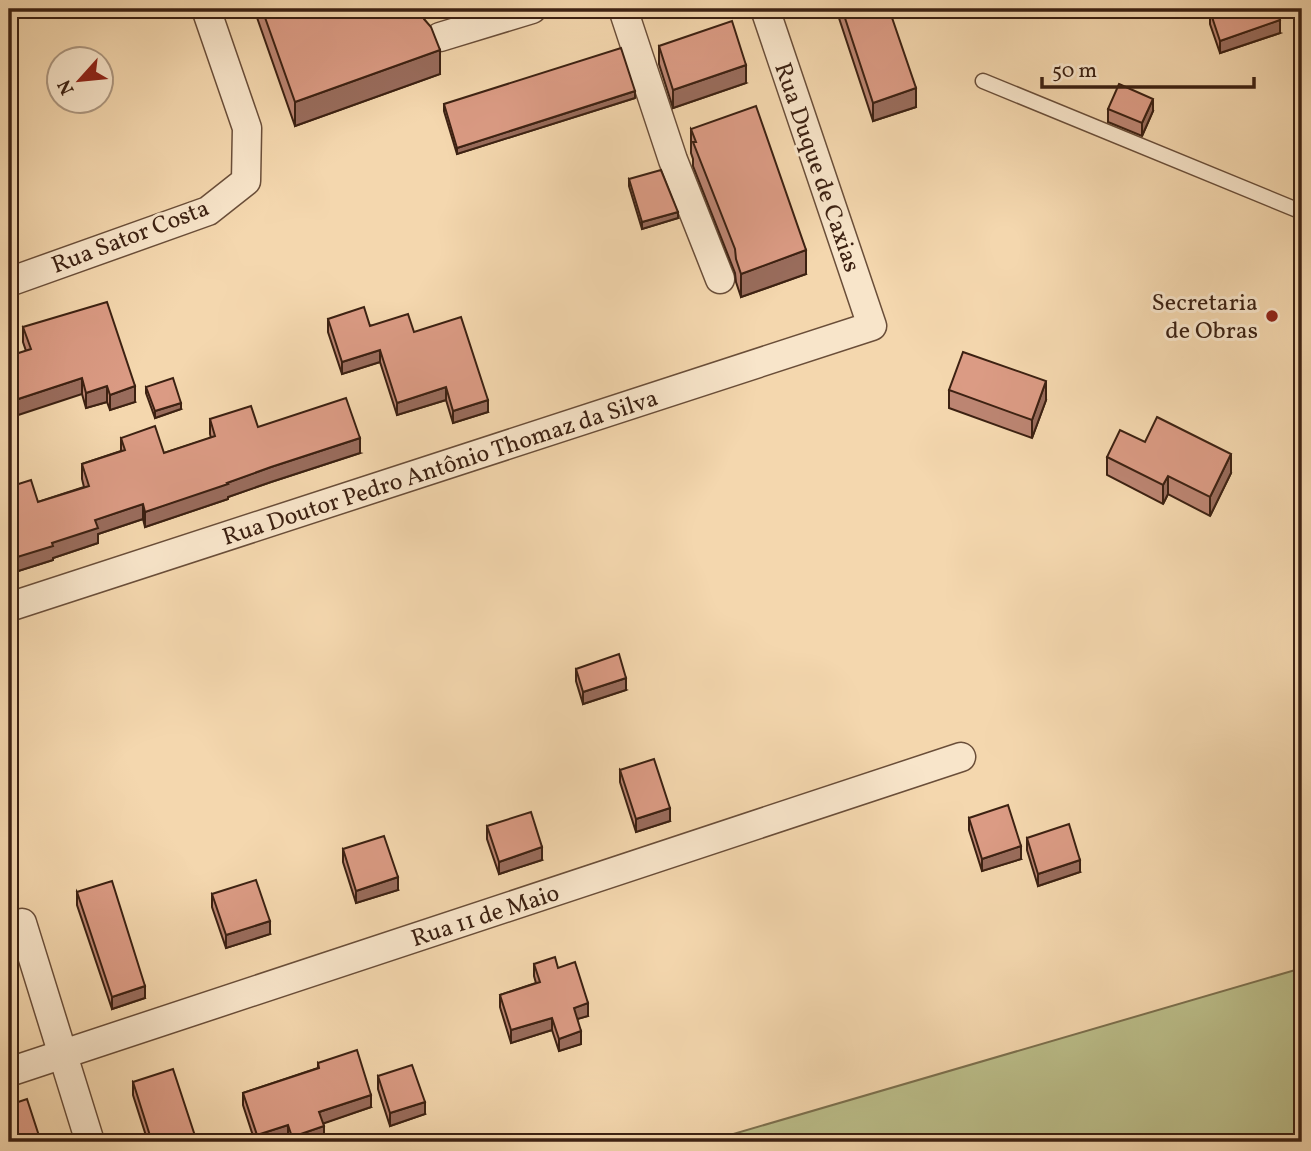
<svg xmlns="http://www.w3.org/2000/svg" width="1311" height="1151" viewBox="0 0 1311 1151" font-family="Vollkorn,serif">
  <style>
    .green { fill: #bbbe8a; stroke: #7c704e; stroke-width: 2 }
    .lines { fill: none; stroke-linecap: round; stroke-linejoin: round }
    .service-casing { stroke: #6a4e39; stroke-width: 17 }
    .minor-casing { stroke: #6a4e39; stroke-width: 31 }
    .service { stroke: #f8e5ca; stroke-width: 14 }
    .minor { stroke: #f8e5ca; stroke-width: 28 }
    .wall { fill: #bc8572; stroke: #3c2112; stroke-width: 2 }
    .shaded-wall { fill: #996c5c; stroke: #3c2112; stroke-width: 2 }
    .building { fill: #db9b84; stroke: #3c2112; stroke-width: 2 }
    .poi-dot { fill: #8f2418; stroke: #f8e5ca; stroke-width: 2.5 }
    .labels { text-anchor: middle; stroke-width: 6; stroke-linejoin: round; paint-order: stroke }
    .street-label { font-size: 24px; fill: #3c2112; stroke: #f8e5ca }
    .poi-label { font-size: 24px; fill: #3c2112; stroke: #f8e5ca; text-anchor: end }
  </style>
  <rect width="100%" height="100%" fill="#f4d7ae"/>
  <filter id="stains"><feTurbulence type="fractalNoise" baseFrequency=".00286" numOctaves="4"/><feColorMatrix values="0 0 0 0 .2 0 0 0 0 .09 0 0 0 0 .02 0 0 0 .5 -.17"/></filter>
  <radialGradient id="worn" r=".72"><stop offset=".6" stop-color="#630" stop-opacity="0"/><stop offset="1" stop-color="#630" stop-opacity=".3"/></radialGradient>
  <polygon class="green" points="1302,968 1302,1142 706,1142"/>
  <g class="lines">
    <defs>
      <polyline id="service" points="983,81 1302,212"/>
      <g id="minor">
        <polyline points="623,9 673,160 720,279"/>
        <polyline points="440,37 532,9"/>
        <polyline points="9,282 208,211 246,181 247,128 206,9"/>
        <polyline points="9,607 872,326 765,9"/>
        <polyline points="22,923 90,1142"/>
        <polyline points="9,1072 961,757"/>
      </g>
    </defs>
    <use href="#service" class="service-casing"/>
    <use href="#minor" class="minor-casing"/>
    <use href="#service" class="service"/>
    <use href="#minor" class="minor"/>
  </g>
  <g class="wall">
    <polygon points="254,9 424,9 424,19 440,74 295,126"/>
    <polygon points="836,9 889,9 916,107 873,121"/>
    <polygon points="1210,11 1280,33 1220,53 1210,24"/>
    <polygon points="659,46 746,83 673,108 659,64"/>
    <polygon points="635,98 457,154 444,111 444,104"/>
    <polygon points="1108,109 1153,111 1142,136 1108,122"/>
    <polygon points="691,129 806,274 741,297 736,282 735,273 693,166 693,159 691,153"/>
    <polygon points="629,179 678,218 642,229 629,186"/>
    <polygon points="328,319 414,332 488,412 453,423 446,400 397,415 380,362 342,374 328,332"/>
    <polygon points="23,327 135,402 110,410 107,402 86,408 82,394 26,351 23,342"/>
    <polygon points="146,387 181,409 155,418 146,393"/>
    <polygon points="949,390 1046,400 1032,438 949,408"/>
    <polygon points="210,419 258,427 360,453 271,482 228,497 228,499 145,527 143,519 98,534 98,543 53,558 53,560 15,572 15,574 9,576 9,487 38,502 84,487 82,479 82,464 121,451 121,438 164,453 211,438 210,434"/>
    <polygon points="1145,442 1231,473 1210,516 1168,494 1163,504 1107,475 1107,457"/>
    <polygon points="576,669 626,690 583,704 576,681"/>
    <polygon points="620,770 670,821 636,832 620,782"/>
    <polygon points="969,818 1021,859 982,871 969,830"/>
    <polygon points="487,826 542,860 499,874 487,839"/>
    <polygon points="1027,838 1080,872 1038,886 1027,850"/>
    <polygon points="343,849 398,890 356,903 343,862"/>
    <polygon points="77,892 145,998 112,1009 77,905"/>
    <polygon points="212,894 270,934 226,948 212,907"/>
    <polygon points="534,964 558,968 588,1016 577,1019 581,1044 559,1051 552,1030 511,1043 500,1007 500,995 536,983 534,976"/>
    <polygon points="318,1063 371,1107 323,1123 324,1139 314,1142 289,1142 288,1137 272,1142 255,1142 243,1105 243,1093 318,1068"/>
    <polygon points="378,1076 425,1114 390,1126 378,1089"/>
    <polygon points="133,1082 197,1142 148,1142 133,1095"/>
  </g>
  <g class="shaded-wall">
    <polygon points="648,9 666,9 648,15"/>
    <polygon points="1280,20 1280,33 1220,53 1220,41"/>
    <polygon points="440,50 440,74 295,126 295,102"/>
    <polygon points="746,65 746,83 673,108 673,90"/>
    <polygon points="916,88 916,107 873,121 873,103"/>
    <polygon points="635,91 635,98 457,154 457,148"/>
    <polygon points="1153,99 1153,111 1142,136 1142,123"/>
    <polygon points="678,212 678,218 642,229 642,222"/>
    <polygon points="806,250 806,274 741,297 741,274"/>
    <polygon points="380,350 380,362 342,374 342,362"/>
    <polygon points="82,378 82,394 9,418 9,402"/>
    <polygon points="1046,381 1046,400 1032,438 1032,420"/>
    <polygon points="107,386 107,402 86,408 86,393"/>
    <polygon points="135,386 135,402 110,410 110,395"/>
    <polygon points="446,387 446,400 397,415 397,403"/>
    <polygon points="488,400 488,412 453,423 453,411"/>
    <polygon points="181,403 181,409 155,418 155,411"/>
    <polygon points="360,438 360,453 271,482 228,497 228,499 145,527 145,512 271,467"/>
    <polygon points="1231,454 1231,473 1210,516 1210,497"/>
    <polygon points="1168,476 1168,494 1163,504 1163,485"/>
    <polygon points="143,504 143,519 98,534 98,543 53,558 53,560 15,572 15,574 9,576 9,561 14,558 52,543 95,520"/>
    <polygon points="626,678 626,690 583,704 583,692"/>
    <polygon points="670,808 670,821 636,832 636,819"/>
    <polygon points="1021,846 1021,859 982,871 982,859"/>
    <polygon points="542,847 542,860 499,874 499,862"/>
    <polygon points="1080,860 1080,872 1038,886 1038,874"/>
    <polygon points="398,877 398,890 356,903 356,891"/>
    <polygon points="270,921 270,934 226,948 226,935"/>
    <polygon points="145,986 145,998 112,1009 112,997"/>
    <polygon points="588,1003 588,1016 574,1020 574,1008"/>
    <polygon points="552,1018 552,1030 511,1043 511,1030"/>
    <polygon points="581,1031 581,1044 559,1051 559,1039"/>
    <polygon points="371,1095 371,1107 319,1125 319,1112"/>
    <polygon points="425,1102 425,1114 390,1126 390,1113"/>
    <polygon points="288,1125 288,1137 272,1142 257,1142 257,1135"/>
    <polygon points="324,1126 324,1139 314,1142 292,1142 292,1137"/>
  </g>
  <g class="building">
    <polygon points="262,9 424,9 424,19 431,27 440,50 295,102"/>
    <polygon points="842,9 889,9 916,88 873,103"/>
    <polygon points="1218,9 1276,9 1280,20 1220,41 1210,11"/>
    <polygon points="732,21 746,65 673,90 659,46"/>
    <polygon points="621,48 635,91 457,148 444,104"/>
    <polygon points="1119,84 1153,99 1142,123 1108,109"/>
    <polygon points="756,106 806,250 741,274 736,259 735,249 693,142 696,142 691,129"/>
    <polygon points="661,170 678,212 642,222 629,179"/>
    <polygon points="107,302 135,386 110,395 107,386 86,393 82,378 9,402 9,356 31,349 23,327"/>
    <polygon points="364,307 370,326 408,314 414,332 461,317 488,400 453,411 446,387 397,403 380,350 342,362 328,319"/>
    <polygon points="963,352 1046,381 1032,420 949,390"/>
    <polygon points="173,378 181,403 155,411 146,387"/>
    <polygon points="346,398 360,438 271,467 227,483 228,484 145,512 143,504 95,520 98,528 52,543 53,546 14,558 15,559 9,561 9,487 31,480 38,502 89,486 82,464 125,450 121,438 155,426 164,453 215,436 210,419 251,406 258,427"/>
    <polygon points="1157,417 1231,454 1210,497 1168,476 1163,485 1107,457 1120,430 1145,442"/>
    <polygon points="619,654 626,678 583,692 576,669"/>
    <polygon points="654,759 670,808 636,819 620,770"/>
    <polygon points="1008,805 1021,846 982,859 969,818"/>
    <polygon points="531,812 542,847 499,862 487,826"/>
    <polygon points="1069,824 1080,860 1038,874 1027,838"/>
    <polygon points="384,836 398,877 356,891 343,849"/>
    <polygon points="256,880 270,921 226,935 212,894"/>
    <polygon points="112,881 145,986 112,997 77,892"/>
    <polygon points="555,957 558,968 575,962 588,1003 574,1008 581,1031 559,1039 552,1018 511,1030 500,995 540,982 534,964"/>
    <polygon points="357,1050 371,1095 319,1112 324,1126 292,1137 288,1125 257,1135 243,1093 319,1068 318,1063"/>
    <polygon points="412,1065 425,1102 390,1113 378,1076"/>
    <polygon points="173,1069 197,1142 152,1142 133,1082"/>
    <polygon points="27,1099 41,1142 9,1142 9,1105"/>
  </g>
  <circle class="poi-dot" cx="1272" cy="316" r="7"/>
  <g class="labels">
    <g class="street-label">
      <text transform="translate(818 167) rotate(71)" y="8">Rua Duque de Caxias</text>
      <text transform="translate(130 236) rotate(-21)" y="8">Rua Sator Costa</text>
      <text transform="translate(440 467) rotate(-18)" y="8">Rua Doutor Pedro Antônio Thomaz da Silva</text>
      <text transform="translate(485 915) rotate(-18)" y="8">Rua 11 de Maio</text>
    </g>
    <g class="poi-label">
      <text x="1258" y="310">Secretaria<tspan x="1258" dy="28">de Obras</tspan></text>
    </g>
  </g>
  <rect width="1311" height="1151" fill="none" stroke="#f4d7ae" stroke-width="35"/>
  <rect x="10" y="10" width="1290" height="1130" fill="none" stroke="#3c2112" stroke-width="3.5"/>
  <rect x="18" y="18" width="1276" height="1116" fill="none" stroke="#3c2112" stroke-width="2"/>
  <g transform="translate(80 80) rotate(243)"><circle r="33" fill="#f8e5ca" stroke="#ad9780" stroke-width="2"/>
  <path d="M0-5L12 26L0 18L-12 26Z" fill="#8f2418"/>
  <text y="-10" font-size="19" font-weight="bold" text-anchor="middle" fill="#3c2112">N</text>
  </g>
  <path d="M1042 77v10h212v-10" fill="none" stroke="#3c2112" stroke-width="3.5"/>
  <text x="1052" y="77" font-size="21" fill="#3c2112" stroke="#f8e5ca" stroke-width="5" paint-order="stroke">50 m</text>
  <rect width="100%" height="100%" filter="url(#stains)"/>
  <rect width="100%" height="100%" fill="url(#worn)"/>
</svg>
